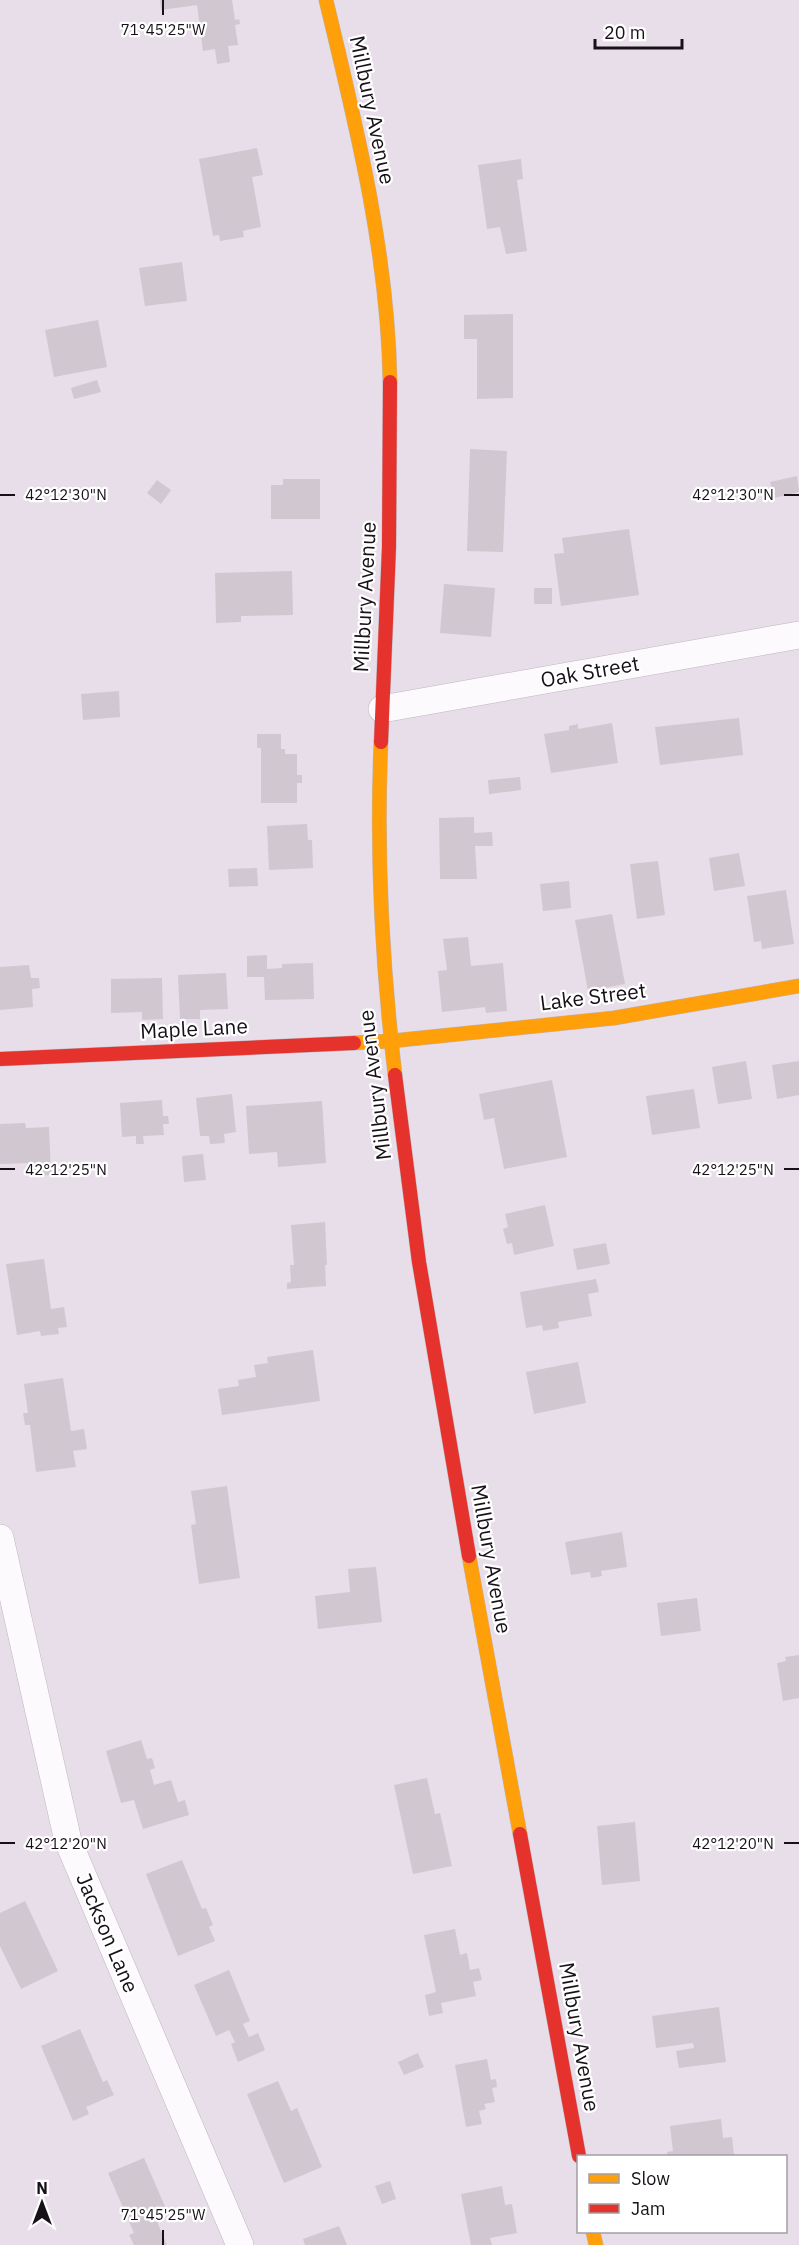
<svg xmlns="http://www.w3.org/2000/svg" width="799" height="2245" viewBox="0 0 799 2245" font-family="'IBM Plex Sans',sans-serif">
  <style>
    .building { fill: #d0c7d1 }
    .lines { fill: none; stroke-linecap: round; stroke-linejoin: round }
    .street-casing { stroke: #beb6bf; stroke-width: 28 }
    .slow-casing { stroke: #beb6bf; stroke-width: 15 }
    .jam-casing { stroke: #beb6bf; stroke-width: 15 }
    .street { stroke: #fcfafc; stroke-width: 27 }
    .slow { stroke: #ff9f0a; stroke-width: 14 }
    .jam { stroke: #e5322d; stroke-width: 14 }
    .ticks { fill: none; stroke: #161017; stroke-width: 2 }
    .labels { text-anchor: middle; stroke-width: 4.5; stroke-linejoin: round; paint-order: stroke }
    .street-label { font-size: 21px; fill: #161017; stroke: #fff }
    .ticks-label { font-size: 15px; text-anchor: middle; fill: #161017; stroke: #fff; stroke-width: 4.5; stroke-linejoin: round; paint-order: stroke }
  </style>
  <rect width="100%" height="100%" fill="#e8deea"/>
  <g class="building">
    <polygon points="160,0 232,0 235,20 239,19 240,24 235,25 238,45 228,46 230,62 217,64 215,49 203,51 197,5 161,10"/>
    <polygon points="257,148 263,175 252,177 261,227 243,231 244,237 220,241 219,235 213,236 199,159"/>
    <polygon points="521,159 523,179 517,180 527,251 506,254 500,227 487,229 478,165"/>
    <polygon points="182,262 187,301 145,306 139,268"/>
    <polygon points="513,314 513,398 477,399 477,339 464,339 464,315"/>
    <polygon points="98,320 107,367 54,377 45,330"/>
    <polygon points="97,380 101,392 74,399 71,388"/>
    <polygon points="470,449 507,451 503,552 467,551"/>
    <polygon points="797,476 799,492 774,498 770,482"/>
    <polygon points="283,479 320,479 320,519 271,519 271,485 283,485"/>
    <polygon points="157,480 171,490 161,504 147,493"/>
    <polygon points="629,529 639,595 561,606 554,554 564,553 562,538"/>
    <polygon points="292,571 293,615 241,616 241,622 216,623 215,573"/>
    <polygon points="444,584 495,588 491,637 440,633"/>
    <rect x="534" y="588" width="18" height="16"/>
    <polygon points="119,691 120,717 83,720 81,694"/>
    <polygon points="739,718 743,755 660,765 655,727"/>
    <polygon points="612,723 618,763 551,773 544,734 569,730 569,726 578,724 578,729"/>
    <polygon points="257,734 281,734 281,749 285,749 285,754 297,754 297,775 302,775 302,783 297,783 297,803 261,803 261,748 257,748"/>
    <polygon points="520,777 521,790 489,794 488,780"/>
    <polygon points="474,817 474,833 492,832 493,846 475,846 477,879 440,879 439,818"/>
    <polygon points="307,824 308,840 312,840 313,868 269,870 267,826"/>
    <polygon points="739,853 745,886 714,891 709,858"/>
    <polygon points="658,861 665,915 637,919 630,864"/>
    <polygon points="257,868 258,886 229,887 228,869"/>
    <polygon points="569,881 571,908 543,911 540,884"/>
    <polygon points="786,890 794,944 762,949 761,941 754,942 747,896"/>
    <polygon points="612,914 625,984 588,991 575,920"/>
    <polygon points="468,937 471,966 503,963 507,1011 486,1013 485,1007 442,1012 438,971 447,970 443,939"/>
    <polygon points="267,955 267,969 282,968 282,964 313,963 314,999 265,1000 264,977 247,977 247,956"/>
    <polygon points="29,965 31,978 39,978 40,988 32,989 33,1007 0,1010 0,967"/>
    <polygon points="226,973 228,1009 200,1010 200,1019 180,1019 178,975"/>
    <polygon points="162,978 163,1019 142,1020 142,1012 111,1013 111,979"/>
    <polygon points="746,1061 752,1099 718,1104 712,1067"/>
    <polygon points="799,1061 799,1095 777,1099 772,1065"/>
    <polygon points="552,1080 567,1157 504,1169 494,1118 484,1120 479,1094"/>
    <polygon points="694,1089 700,1128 652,1135 646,1096"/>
    <polygon points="232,1094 236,1132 224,1134 225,1143 210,1144 209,1136 200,1136 196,1098"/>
    <polygon points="162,1100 163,1116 168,1116 169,1124 163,1124 164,1135 143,1136 144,1144 136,1144 136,1136 122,1137 120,1103"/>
    <polygon points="322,1101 326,1163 278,1167 277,1152 249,1154 246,1106"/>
    <polygon points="25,1123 26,1128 49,1127 51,1175 27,1176 27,1163 0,1164 0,1124"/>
    <polygon points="203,1154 206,1180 184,1182 182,1156"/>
    <polygon points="545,1205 554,1246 514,1255 512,1243 507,1244 503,1229 508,1227 505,1214"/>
    <polygon points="325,1222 327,1265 325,1265 326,1286 287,1289 287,1283 291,1282 290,1265 294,1265 291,1225"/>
    <polygon points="606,1243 610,1264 577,1270 573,1249"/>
    <polygon points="44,1259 51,1309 64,1307 67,1327 58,1328 59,1334 41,1336 40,1331 17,1335 6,1264"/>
    <polygon points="596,1279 599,1292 588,1294 592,1316 558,1322 559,1328 543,1331 542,1325 526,1328 520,1292"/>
    <polygon points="313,1350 320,1401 222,1415 218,1389 239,1386 238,1380 256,1377 254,1365 268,1363 267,1357"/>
    <polygon points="578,1362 586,1403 534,1414 526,1372"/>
    <polygon points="63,1378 71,1431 84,1429 87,1449 73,1451 76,1467 36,1472 30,1425 25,1425 23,1413 28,1413 24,1384"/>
    <polygon points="227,1486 240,1578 199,1584 191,1525 196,1524 191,1491"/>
    <polygon points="622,1532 627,1567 601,1571 602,1576 591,1578 590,1572 571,1575 565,1542"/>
    <polygon points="376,1567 382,1622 318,1629 315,1596 350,1592 348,1569"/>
    <polygon points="697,1598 701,1631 661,1636 657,1603"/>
    <polygon points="799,1655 799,1698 783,1701 777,1663 786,1661 785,1657"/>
    <polygon points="141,1740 147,1759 152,1758 155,1768 150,1770 154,1785 171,1780 178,1802 185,1800 189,1815 143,1829 134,1800 121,1803 106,1751"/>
    <polygon points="427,1778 435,1814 440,1813 452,1866 413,1874 394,1785"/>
    <polygon points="635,1822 640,1881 602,1885 597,1826"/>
    <polygon points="182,1860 202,1909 206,1908 213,1925 209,1927 215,1941 178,1956 146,1874"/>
    <polygon points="25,1901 58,1971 21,1989 0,1946 0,1913"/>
    <polygon points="455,1929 460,1955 467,1953 470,1970 479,1968 482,1980 473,1982 476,1996 441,2003 443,2013 429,2016 425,1995 436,1992 424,1935"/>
    <polygon points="229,1970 250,2021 243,2024 249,2037 258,2033 265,2050 238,2062 231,2044 235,2042 229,2030 216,2036 194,1985"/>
    <polygon points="719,2007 726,2062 679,2068 676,2051 694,2048 693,2043 656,2048 652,2016"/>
    <polygon points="80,2029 103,2082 107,2080 114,2095 86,2107 89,2114 73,2121 41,2046"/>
    <polygon points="418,2053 424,2067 404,2075 398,2062"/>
    <polygon points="487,2059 491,2080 496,2079 497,2087 492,2088 495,2102 484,2104 486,2109 479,2111 482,2124 466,2127 455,2065"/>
    <polygon points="278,2081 291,2111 297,2108 322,2167 284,2183 247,2094"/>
    <polygon points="721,2119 723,2138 732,2137 734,2156 668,2156 667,2152 673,2151 670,2126"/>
    <polygon points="144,2158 167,2211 155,2217 167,2245 134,2245 129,2235 134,2233 108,2173"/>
    <polygon points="390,2181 396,2199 382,2204 375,2186"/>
    <polygon points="502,2186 505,2205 512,2204 517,2233 490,2238 492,2245 471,2245 461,2194"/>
    <polygon points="339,2226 347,2245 305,2245 303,2239"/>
  </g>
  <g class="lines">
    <defs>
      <g id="street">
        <polyline points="382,709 799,635"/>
        <polyline points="0,1538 68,1841 240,2245"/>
      </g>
      <g id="slow">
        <path d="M 326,0 C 356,125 388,252 390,382"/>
        <path d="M 381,742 C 376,854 382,964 395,1075"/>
        <polyline points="354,1043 391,1041 614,1018 799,986"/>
        <polyline points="469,1556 520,1834"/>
        <polyline points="593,2232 596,2245"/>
      </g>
      <g id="jam">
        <polyline points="381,742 389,547 390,382"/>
        <polyline points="0,1059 354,1043"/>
        <polyline points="395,1075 419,1262 469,1556"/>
        <polyline points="520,1834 579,2156"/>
      </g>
    </defs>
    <use href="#street" class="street-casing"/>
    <use href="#slow" class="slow-casing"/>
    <use href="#jam" class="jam-casing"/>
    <use href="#street" class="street"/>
    <use href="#slow" class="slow"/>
    <use href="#jam" class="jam"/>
  </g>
  <path class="ticks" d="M 163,0 L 163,15M 0,495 L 15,495M 784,495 L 799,495M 0,1169 L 15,1169M 784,1169 L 799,1169M 0,1843 L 15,1843M 784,1843 L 799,1843M 163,2230 L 163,2245"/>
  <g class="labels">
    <g class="street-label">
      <text transform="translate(372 110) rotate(78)" y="7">Millbury Avenue</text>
      <text transform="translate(365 597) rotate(-87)" y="7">Millbury Avenue</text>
      <text transform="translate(590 672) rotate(-10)" y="7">Oak Street</text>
      <text transform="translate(593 997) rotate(-7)" y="7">Lake Street</text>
      <text transform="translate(194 1029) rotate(-3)" y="7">Maple Lane</text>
      <text transform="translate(375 1085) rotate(-97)" y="7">Millbury Avenue</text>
      <text transform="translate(491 1559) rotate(80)" y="7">Millbury Avenue</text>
      <text transform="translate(107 1933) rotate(67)" y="7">Jackson Lane</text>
      <text transform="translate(579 2037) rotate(80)" y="7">Millbury Avenue</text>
    </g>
  </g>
  <g class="ticks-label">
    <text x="163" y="35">71°45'25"W</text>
    <text x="66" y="500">42°12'30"N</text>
    <text x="733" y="500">42°12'30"N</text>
    <text x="66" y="1175">42°12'25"N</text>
    <text x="733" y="1175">42°12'25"N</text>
    <text x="66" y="1849">42°12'20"N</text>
    <text x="733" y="1849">42°12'20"N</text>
    <text x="163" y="2220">71°45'25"W</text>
  </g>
  <rect x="577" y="2155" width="210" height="78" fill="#ffffff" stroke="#a29fa2" stroke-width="1.5"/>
  <rect x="589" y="2174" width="30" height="9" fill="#ff9f0a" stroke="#a29fa2" stroke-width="1.5"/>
  <text x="631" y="2185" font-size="18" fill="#161017">Slow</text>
  <rect x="589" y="2204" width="30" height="9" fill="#e5322d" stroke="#a29fa2" stroke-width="1.5"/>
  <text x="631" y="2215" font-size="18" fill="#161017">Jam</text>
  <g transform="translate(42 2203)" stroke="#ffffff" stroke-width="4.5" paint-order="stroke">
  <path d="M0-4.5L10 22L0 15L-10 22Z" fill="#161017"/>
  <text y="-9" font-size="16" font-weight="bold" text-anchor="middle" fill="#161017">N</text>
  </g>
  <path d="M595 39v9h87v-9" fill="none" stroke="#161017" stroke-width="3"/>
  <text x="604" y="39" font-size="18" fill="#161017" stroke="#ffffff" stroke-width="4.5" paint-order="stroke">20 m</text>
</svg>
